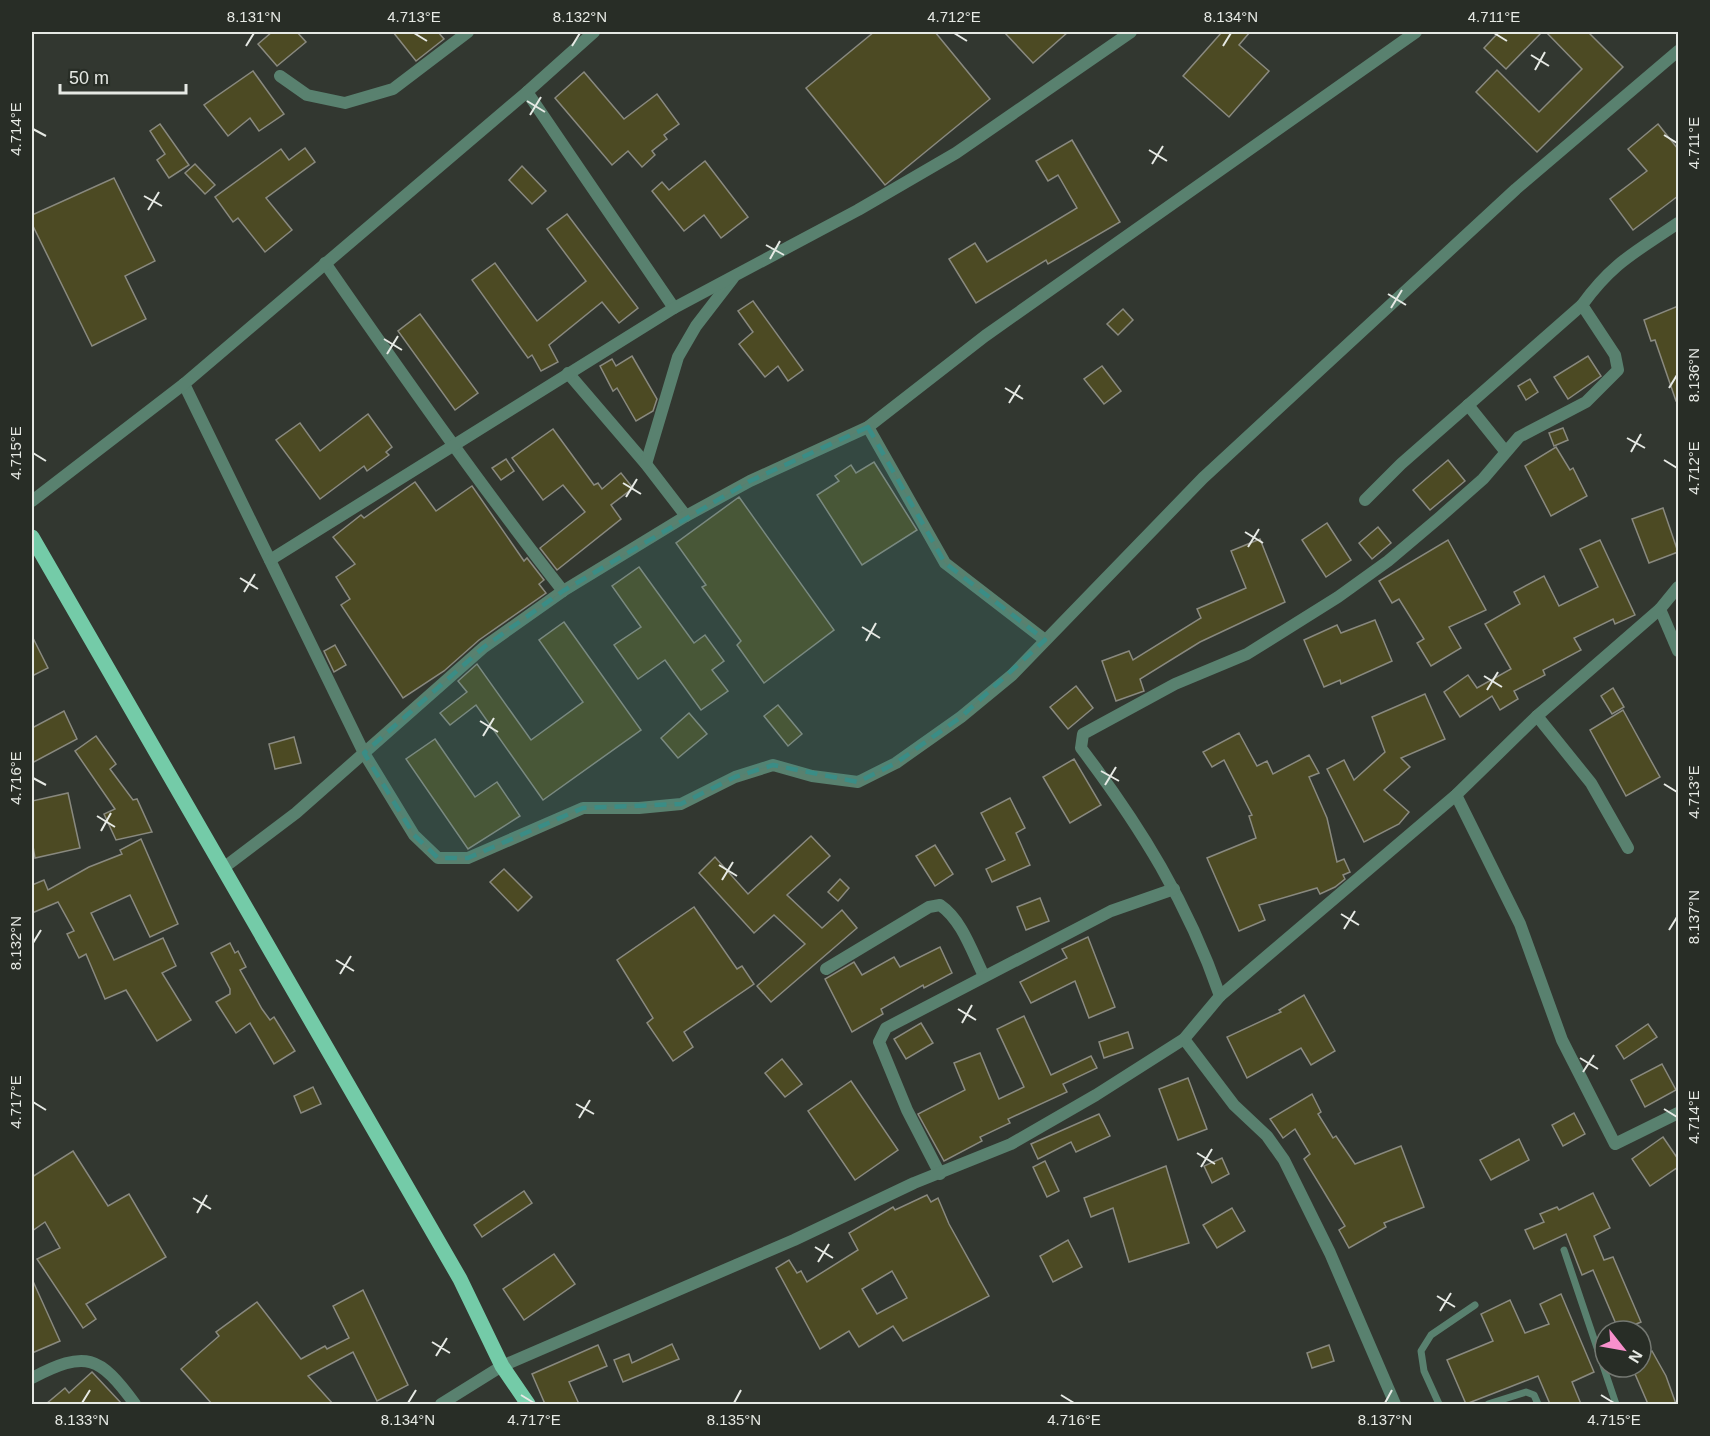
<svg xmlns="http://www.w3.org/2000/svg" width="1710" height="1436" viewBox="0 0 1710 1436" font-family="Arial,sans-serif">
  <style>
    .building { fill: #4c4a23; stroke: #89897f; stroke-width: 1.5; fill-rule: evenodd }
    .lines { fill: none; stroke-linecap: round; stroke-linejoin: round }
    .service { stroke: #59816f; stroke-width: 7 }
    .minor { stroke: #59816f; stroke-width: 12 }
    .primary { stroke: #74cba8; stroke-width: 15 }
    .marked { fill: #3a8d86; fill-opacity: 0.2; stroke: #3a8d86; stroke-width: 4.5; stroke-dasharray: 12 8; stroke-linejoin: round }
    .ticks { fill: none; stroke: #e6e9e4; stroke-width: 2 }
    .neatline { fill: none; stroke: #e6e9e4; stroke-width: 2 }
    .ticks-label { font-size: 15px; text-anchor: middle; fill: #e6e9e4 }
  </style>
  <rect width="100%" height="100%" fill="#323730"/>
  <g class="building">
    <polygon points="272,32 297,32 306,42 277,66 258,44"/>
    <polygon points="393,32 438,32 444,39 416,61"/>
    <polygon points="874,32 935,32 990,99 885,185 806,88"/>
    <polygon points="1004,32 1068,32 1033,63"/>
    <polygon points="1222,32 1250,32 1239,45 1269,71 1229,117 1183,76"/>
    <polygon points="1499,32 1542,32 1506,69 1484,48"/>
    <polygon points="1546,32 1588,32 1623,67 1537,152 1476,92 1497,70 1539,112 1582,69"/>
    <polygon points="253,71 284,114 259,131 250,118 228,136 204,105"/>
    <polygon points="584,72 624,119 657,94 679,124 664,135 667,139 652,151 655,155 642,167 628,151 612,165 555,98"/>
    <polygon points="160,124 189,165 169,178 157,160 165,154 150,131"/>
    <polygon points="1658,124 1678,149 1678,196 1633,230 1610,199 1647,171 1628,149"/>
    <polygon points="1072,140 1120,222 1048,264 1046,260 976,303 949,259 975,243 987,262 1077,208 1058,175 1048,181 1036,161"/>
    <polygon points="305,148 315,162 266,198 292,230 265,252 238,218 233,222 215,197 281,149 289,160"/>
    <polygon points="705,161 748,217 721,238 704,215 684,231 652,191 662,182 669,190"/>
    <polygon points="195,164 215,185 205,194 185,173"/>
    <polygon points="522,166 546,191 532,204 509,180"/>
    <polygon points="114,178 155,261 125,276 146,319 92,346 32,224 32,215"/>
    <polygon points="567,214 638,308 619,323 602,302 549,345 558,362 541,371 532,355 528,358 472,280 495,263 537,321 586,281 547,229"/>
    <polygon points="753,301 803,370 788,381 778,366 765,377 739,344 753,332 738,311"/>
    <polygon points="1678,306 1678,401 1676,401 1655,340 1651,341 1644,320"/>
    <polygon points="1123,309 1133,320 1118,335 1107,324"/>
    <polygon points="420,314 478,393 455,410 398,331"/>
    <polygon points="632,356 657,399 653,411 636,421 617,388 613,391 600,366 612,359 616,366"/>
    <polygon points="1588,356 1601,376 1568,399 1554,377"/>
    <polygon points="1102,366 1121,391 1104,404 1084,379"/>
    <polygon points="1530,379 1538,392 1526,400 1518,386"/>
    <polygon points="368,414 392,447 386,452 389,455 367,471 364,466 320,499 276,440 300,423 320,451"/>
    <polygon points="1563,428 1568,440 1554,446 1549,433"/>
    <polygon points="553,429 594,485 598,483 602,489 621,473 633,488 611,505 621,519 557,570 540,548 585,512 563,485 543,500 512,458"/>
    <polygon points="1556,447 1570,470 1573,468 1587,496 1551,516 1525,466"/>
    <polygon points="506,459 514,471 501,480 492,468"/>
    <polygon points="1448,460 1465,481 1430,510 1413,490"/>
    <polygon points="874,462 917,530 862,565 817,495 839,481 835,476 851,465 856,473"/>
    <polygon points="415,482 436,511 472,486 524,561 527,558 544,580 539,584 546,593 479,640 444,671 403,698 341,605 350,599 336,577 355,564 333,537 361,515 364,518"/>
    <polygon points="739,497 834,630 764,683 737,645 741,641 702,587 706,585 676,543"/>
    <polygon points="1663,508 1678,552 1649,563 1632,519"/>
    <polygon points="1327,523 1351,560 1326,577 1302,540"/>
    <polygon points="1378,527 1391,543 1372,559 1359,543"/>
    <polygon points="1260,539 1285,602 1200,642 1140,679 1144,691 1116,701 1102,661 1129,651 1133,660 1201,618 1197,609 1246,588 1231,551"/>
    <polygon points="1448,540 1486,610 1449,627 1461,648 1431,666 1417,643 1424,639 1399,599 1392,603 1379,581"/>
    <polygon points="1600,540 1635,615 1615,624 1613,619 1574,638 1581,650 1543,670 1545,675 1514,691 1518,699 1500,710 1492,696 1460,717 1444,692 1468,675 1477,688 1511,669 1485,624 1520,604 1514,592 1544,576 1559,606 1598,587 1580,549"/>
    <polygon points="639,567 694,643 705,635 724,661 712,670 728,691 701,710 665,660 638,679 614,645 641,627 612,586"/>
    <polygon points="1375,620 1392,661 1341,684 1340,680 1324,687 1304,640 1337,625 1341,633"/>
    <polygon points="564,622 641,730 543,800 476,705 450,725 440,713 467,692 458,681 477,664 531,740 583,702 539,640"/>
    <polygon points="32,636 48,668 32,676"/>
    <polygon points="335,645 346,665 334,672 324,651"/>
    <polygon points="1076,686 1093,708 1068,729 1050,707"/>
    <polygon points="1613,688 1624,707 1612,714 1601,696"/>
    <polygon points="1425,694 1445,739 1401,758 1410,767 1384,790 1409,812 1399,824 1364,842 1327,769 1344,760 1354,780 1385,752 1372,717"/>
    <polygon points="778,705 802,734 788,746 764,716"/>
    <polygon points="1623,710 1660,777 1626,796 1590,730"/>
    <polygon points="64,711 77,739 32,763 32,728"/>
    <polygon points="689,713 707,734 678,758 661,738"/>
    <polygon points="1239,733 1257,766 1267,761 1273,774 1309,755 1319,773 1309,777 1327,818 1337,862 1344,859 1350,872 1343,875 1345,879 1335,887 1320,894 1317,888 1259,905 1265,920 1239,931 1207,858 1256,838 1249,816 1252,815 1224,760 1212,767 1203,752"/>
    <polygon points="96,736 116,764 110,769 133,800 137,799 152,832 116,840 104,814 115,809 75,751"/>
    <polygon points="294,737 301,763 275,769 269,744"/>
    <polygon points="435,739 475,797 497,782 520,816 468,849 406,759"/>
    <polygon points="1074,759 1101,805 1070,823 1043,777"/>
    <polygon points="68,793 80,848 35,858 32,840 32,801"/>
    <polygon points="1010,798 1025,828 1016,833 1030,865 992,882 986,869 1005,860 981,813"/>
    <polygon points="811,836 830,856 787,895 822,928 842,910 857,928 771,1002 757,986 805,944 774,915 754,933 699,873 715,857 748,894"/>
    <polygon points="141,839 178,924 150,937 130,895 91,913 114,960 163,938 176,966 162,973 191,1020 157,1041 126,990 105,999 86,954 79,958 67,934 74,931 58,902 32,913 32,885 44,880 48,890 89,867 122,854 120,850"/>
    <polygon points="935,845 953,874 935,886 916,856"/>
    <polygon points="504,869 532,897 518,911 490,882"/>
    <polygon points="840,879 849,888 838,901 828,892"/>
    <polygon points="1040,898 1049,921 1026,930 1017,907"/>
    <polygon points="694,907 737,969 742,966 754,984 684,1032 693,1047 673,1061 647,1023 653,1018 617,960"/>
    <polygon points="1088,937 1115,1007 1089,1018 1075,981 1031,1003 1020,982 1067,958 1062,949"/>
    <polygon points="230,943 235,953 238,951 246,967 240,970 262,1009 270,1020 274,1017 295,1051 274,1064 250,1023 236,1033 216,1002 230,994 230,989 211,953"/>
    <polygon points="940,947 952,973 924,988 923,985 881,1009 883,1014 852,1032 825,979 854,962 862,975 894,957 900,967"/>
    <polygon points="1304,995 1335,1051 1311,1065 1301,1048 1247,1078 1227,1037 1281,1012 1279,1010"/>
    <polygon points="1024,1016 1051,1075 1091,1056 1097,1068 1063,1084 1067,1092 1008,1119 1010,1123 980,1137 982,1141 944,1161 918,1114 965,1090 954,1063 980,1053 999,1099 1024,1087 997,1029"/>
    <polygon points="921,1023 933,1043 906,1059 894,1039"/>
    <polygon points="1648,1024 1657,1037 1624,1059 1616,1046"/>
    <polygon points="1128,1032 1133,1048 1104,1058 1099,1042"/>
    <polygon points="782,1059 802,1084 785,1097 765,1073"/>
    <polygon points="1662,1064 1676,1090 1645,1107 1631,1080"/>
    <polygon points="1188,1078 1207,1129 1178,1140 1159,1089"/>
    <polygon points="851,1081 898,1150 855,1180 808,1111"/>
    <polygon points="313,1087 321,1104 301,1113 294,1096"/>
    <polygon points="1312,1094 1321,1112 1318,1114 1333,1138 1336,1136 1355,1164 1401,1146 1424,1207 1384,1223 1386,1227 1349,1248 1339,1230 1345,1226 1304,1159 1310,1154 1295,1129 1283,1138 1270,1119"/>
    <polygon points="1574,1113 1585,1134 1563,1146 1552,1125"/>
    <polygon points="1099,1114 1110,1136 1076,1152 1071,1142 1038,1159 1031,1144"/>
    <polygon points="1663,1137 1678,1159 1678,1167 1650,1186 1632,1159"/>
    <polygon points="1519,1139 1529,1160 1491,1180 1480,1160"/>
    <polygon points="73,1151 108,1206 129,1194 166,1257 86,1304 96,1319 83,1328 37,1259 60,1248 45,1222 32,1231 32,1177"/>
    <polygon points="1222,1158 1229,1174 1212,1183 1204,1166"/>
    <polygon points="1045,1161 1059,1191 1047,1197 1033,1167"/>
    <polygon points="1166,1166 1189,1243 1129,1262 1113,1208 1091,1217 1084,1198"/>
    <polygon points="524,1191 532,1203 482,1237 474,1225"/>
    <polygon points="1593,1193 1610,1228 1594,1236 1604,1260 1613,1257 1641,1322 1619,1331 1593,1270 1582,1275 1566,1234 1534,1249 1525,1230 1544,1222 1540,1214 1557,1207 1559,1210"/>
    <path d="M 927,1195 L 931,1202 L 938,1198 L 949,1224 L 989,1296 L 903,1341 L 893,1326 L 859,1347 L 849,1331 L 820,1349 L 776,1268 L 789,1260 L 797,1273 L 801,1271 L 807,1282 L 858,1250 L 849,1233 L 893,1207 L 895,1210 ZM 892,1271 L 907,1298 L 877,1314 L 862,1289 Z"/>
    <polygon points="1232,1208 1245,1231 1217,1248 1203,1225"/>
    <polygon points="1068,1240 1082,1267 1053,1282 1040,1256"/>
    <polygon points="554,1254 575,1284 524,1320 503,1289"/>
    <polygon points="32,1279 60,1341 32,1353"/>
    <polygon points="363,1290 408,1385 377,1401 353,1352 308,1376 333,1404 212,1404 181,1369 219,1336 216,1332 257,1302 301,1359 325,1346 327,1349 349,1338 333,1306"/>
    <polygon points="1561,1294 1594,1372 1572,1382 1581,1404 1550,1404 1538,1376 1466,1404 1447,1360 1493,1341 1481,1314 1510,1300 1525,1333 1549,1324 1540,1304"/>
    <polygon points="672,1344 679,1359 623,1382 614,1360 629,1354 632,1363"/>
    <polygon points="598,1345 607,1366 569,1382 579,1404 545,1404 532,1374"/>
    <polygon points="1329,1345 1334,1361 1312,1368 1307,1353"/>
    <polygon points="1652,1351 1666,1376 1676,1404 1648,1404 1632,1367 1641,1367 1641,1357"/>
    <polygon points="92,1372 122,1404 46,1404 65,1388 69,1393"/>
  </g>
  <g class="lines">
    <g class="service">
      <polyline points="1564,1250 1616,1404"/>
      <polyline points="1439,1404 1424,1371 1421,1351 1431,1335 1475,1305"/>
      <polyline points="1488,1404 1526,1392 1534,1395 1538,1404"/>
    </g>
    <g class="minor">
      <polyline points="280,76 307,95 345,103 393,89 468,32"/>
      <polyline points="527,92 674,308"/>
      <path d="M 325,263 C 402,374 480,485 563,591"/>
      <polyline points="568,373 646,464 686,516"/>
      <polyline points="184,384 364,753 414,835 438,858 468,858 583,808 639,808 681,804 735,777 773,765 812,776 858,782 896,763 961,717 1012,675 1203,478 1516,189 1678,51"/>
      <polyline points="1468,405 1505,451"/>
      <polyline points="868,427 945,563 1045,640"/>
      <polyline points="646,464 678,357 696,326 733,278"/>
      <polyline points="1365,500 1401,464 1582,305"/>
      <polyline points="32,501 184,384 527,92 594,32"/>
      <polyline points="270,560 674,308 858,210 956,153 1131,32"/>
      <polyline points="1660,609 1678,651"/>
      <polyline points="1537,716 1591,783 1628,848"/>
      <polyline points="1456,795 1520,924 1562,1040 1615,1144 1678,1113"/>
      <polyline points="222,869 296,813 484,647 563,591 686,516 750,481 868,427 985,336 1416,32"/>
      <path d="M 826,969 L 929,907 L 940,905 C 962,920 972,952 984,976"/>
      <path d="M 1220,996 C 1188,903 1140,826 1081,748 L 1083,734 L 1175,684 L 1247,654 L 1338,597 L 1388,561 L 1440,517 L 1483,479 L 1519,437 L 1586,402 L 1618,370 L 1615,355 L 1582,305 C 1613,262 1636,252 1678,223"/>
      <polyline points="1184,1039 1234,1105 1267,1136 1284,1160 1330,1253 1395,1404"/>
      <polyline points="940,1174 907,1110 879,1042 886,1028 1111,911 1174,889"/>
      <path d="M 32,1378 C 86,1350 99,1355 135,1404"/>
      <polyline points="441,1404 502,1366 794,1240 914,1183 1011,1144 1096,1095 1184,1039 1220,996 1456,795 1537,716 1660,609 1678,587"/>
    </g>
    <polyline class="primary" points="32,537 460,1279 502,1366 528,1404"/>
  </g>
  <path class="marked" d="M 868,427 L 945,563 L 1045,640 L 961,717 L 896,763 L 858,782 L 773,765 L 735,777 L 681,804 L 583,808 L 468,858 L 438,858 L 414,835 L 364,753 L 484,647 L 563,591 L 750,481 Z"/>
  <path class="ticks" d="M 414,33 L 427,41M 954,33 L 967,41M 1494,33 L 1507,41M 246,46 L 254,33M 572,46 L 580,33M 1223,46 L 1231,33M 1531,55 L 1549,66M 1535,70 L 1545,52M 527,101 L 545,112M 530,115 L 541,97M 33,129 L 46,136M 1664,135 L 1677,143M 1149,150 L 1167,161M 1152,164 L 1163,146M 144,196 L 162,206M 148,210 L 159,192M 766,245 L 784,255M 770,259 L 780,241M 1388,294 L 1406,305M 1391,308 L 1402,290M 384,339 L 402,350M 387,354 L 398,336M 1005,388 L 1023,399M 1669,388 L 1677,375M 1009,403 L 1020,385M 1627,438 L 1645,448M 1631,452 L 1641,434M 33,453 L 46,461M 1664,460 L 1677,468M 623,483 L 641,494M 626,497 L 637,479M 1245,532 L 1263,543M 1248,547 L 1259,529M 240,578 L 258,589M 244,592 L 255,574M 862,627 L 880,638M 866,641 L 876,623M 1484,676 L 1502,687M 1487,690 L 1498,672M 480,721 L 498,732M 483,736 L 494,718M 1101,771 L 1119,781M 33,778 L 46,785M 1664,784 L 1677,792M 1105,785 L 1116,767M 97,816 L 115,827M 101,831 L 111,813M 719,865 L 737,876M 722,880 L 733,862M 1341,914 L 1359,925M 1344,929 L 1355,911M 1669,930 L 1677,917M 33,943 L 41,930M 336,960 L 354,971M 340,974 L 351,956M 958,1009 L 976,1020M 962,1023 L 972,1005M 1580,1058 L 1598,1069M 1583,1072 L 1594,1055M 33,1102 L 46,1110M 576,1104 L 594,1114M 1664,1109 L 1677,1117M 579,1118 L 590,1100M 1197,1153 L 1215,1164M 1201,1167 L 1212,1149M 193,1198 L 211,1209M 197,1213 L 207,1195M 815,1247 L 833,1258M 818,1262 L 829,1244M 1437,1296 L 1455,1307M 1440,1311 L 1451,1293M 432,1342 L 450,1353M 436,1356 L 447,1338M 521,1395 L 534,1403M 1061,1395 L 1074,1403M 1601,1395 L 1614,1403M 82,1403 L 90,1390M 408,1403 L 416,1390M 734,1403 L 741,1390M 1385,1403 L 1392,1390"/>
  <rect width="1710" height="1436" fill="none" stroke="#282d26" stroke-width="66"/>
  <g transform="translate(1623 1349) rotate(121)"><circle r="28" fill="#282d26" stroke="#747872" stroke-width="1.5"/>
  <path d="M0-4.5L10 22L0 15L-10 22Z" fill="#f890cc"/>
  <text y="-9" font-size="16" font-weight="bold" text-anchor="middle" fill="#e6e9e4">N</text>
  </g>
  <path d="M60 84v9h126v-9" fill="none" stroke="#e6e9e4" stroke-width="3"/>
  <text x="69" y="84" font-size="18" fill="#e6e9e4" stroke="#282d26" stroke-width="4.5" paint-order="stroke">50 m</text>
  <rect x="33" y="33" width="1644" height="1370" class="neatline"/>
  <g class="ticks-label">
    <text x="254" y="22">8.131°N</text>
    <text x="414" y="22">4.713°E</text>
    <text x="580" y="22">8.132°N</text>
    <text x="954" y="22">4.712°E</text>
    <text x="1231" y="22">8.134°N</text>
    <text x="1494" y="22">4.711°E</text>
    <text transform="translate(16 129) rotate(-90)" y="5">4.714°E</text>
    <text transform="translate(1694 143) rotate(-90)" y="5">4.711°E</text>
    <text transform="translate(1694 375) rotate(-90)" y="5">8.136°N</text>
    <text transform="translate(16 453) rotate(-90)" y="5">4.715°E</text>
    <text transform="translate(1694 468) rotate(-90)" y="5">4.712°E</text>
    <text transform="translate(16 778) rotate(-90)" y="5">4.716°E</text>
    <text transform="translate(1694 792) rotate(-90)" y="5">4.713°E</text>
    <text transform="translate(1694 917) rotate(-90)" y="5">8.137°N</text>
    <text transform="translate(16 943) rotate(-90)" y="5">8.132°N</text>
    <text transform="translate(16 1102) rotate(-90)" y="5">4.717°E</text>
    <text transform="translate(1694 1117) rotate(-90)" y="5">4.714°E</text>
    <text x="82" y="1425">8.133°N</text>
    <text x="408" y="1425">8.134°N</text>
    <text x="534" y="1425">4.717°E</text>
    <text x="734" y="1425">8.135°N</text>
    <text x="1074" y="1425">4.716°E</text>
    <text x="1385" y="1425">8.137°N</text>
    <text x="1614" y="1425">4.715°E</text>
  </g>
</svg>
